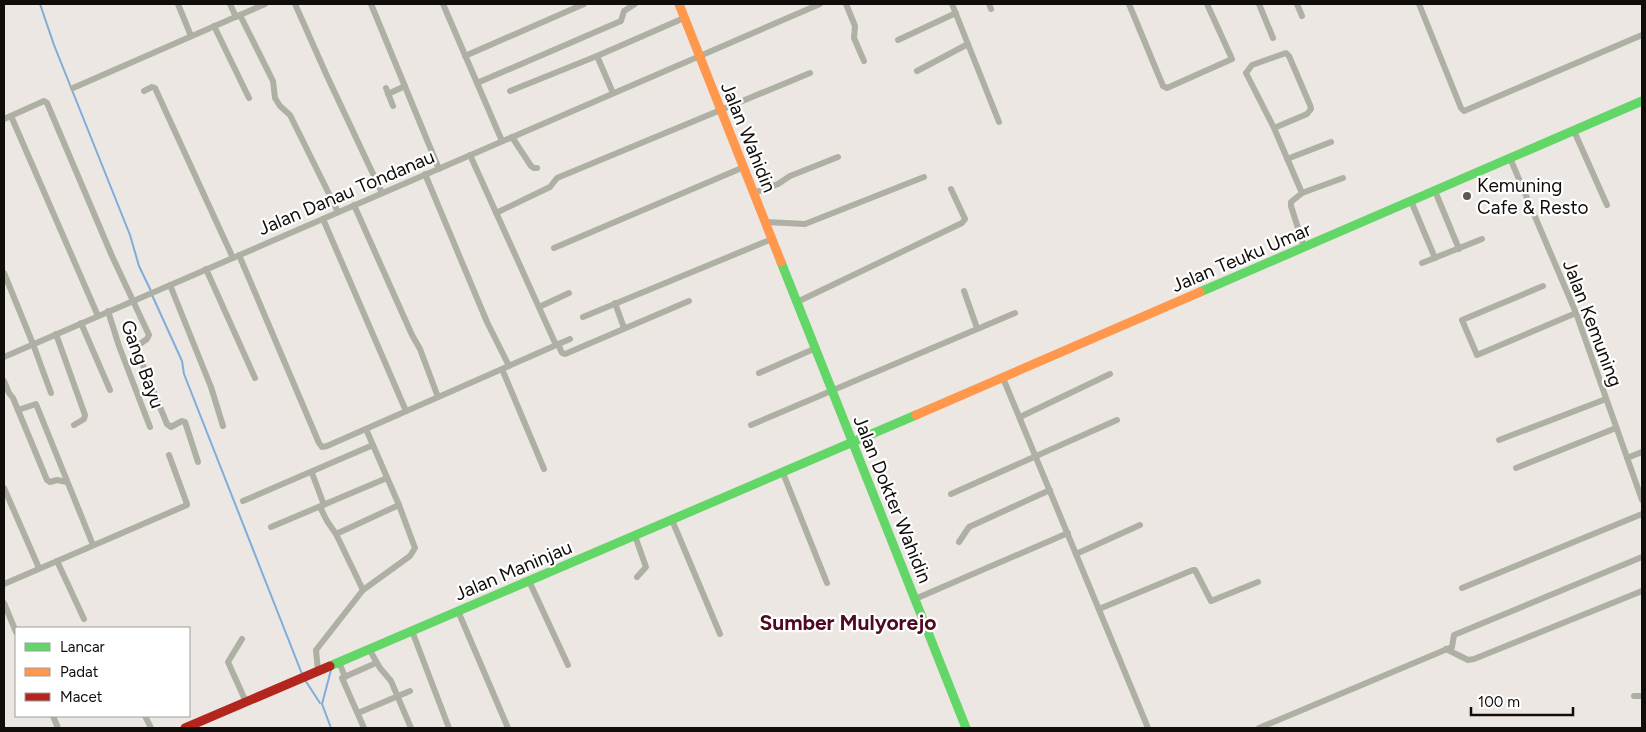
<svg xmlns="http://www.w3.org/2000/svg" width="1646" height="732" viewBox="0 0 1646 732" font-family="Figtree,sans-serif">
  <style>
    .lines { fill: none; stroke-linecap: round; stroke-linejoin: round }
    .stream { stroke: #7eaddc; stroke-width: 2 }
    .street { stroke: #aeb0a4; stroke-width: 6 }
    .fast { stroke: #63d668; stroke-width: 9 }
    .slow { stroke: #ff974d; stroke-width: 9 }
    .jam { stroke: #b3261e; stroke-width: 9 }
    .poi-dot { fill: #5e5956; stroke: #fff; stroke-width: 2 }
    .labels { text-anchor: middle; stroke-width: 4.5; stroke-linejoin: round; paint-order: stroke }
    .street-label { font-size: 19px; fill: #110d0a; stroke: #fff }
    .poi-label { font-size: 19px; fill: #110d0a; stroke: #fff; text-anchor: start }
    .quarter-label { font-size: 21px; font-weight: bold; fill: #4f0a22; stroke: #fff }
  </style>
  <rect width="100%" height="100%" fill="#ece7e2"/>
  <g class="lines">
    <g class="stream">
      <polyline points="40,4 54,45 130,235 139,266 151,291"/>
      <polyline points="152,295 182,361 184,374 302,674"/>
      <polyline points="305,680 320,703"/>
      <polyline points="331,728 322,704 331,670"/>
    </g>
    <g class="street">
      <polyline points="178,4 191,36"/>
      <polyline points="230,4 236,17"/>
      <polyline points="295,4 327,76 382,193"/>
      <polyline points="371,4 439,169"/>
      <polyline points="443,4 502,141"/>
      <polyline points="846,4 855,26 854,38 864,61"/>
      <polyline points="952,4 999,122"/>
      <polyline points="989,4 991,9"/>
      <polyline points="1129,4 1163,86 1167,88 1232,59 1207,4"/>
      <polyline points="1259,4 1273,38"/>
      <polyline points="1297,4 1302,16"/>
      <polyline points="1419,4 1461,108 1464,111 1642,35"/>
      <polyline points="240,15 273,81 275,98 280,106 290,115 338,212"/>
      <polyline points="214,26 249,98"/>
      <polyline points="898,40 956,13"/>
      <polyline points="465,56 584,4"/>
      <polyline points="597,56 613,93"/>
      <polyline points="917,71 968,44"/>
      <polyline points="477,83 614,24 621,21 624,11 635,4"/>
      <polyline points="73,88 265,4"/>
      <polyline points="386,88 393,106"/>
      <polyline points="144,91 152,87 155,88 233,258"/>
      <polyline points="510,91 597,56 684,18"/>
      <polyline points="388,94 405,86"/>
      <polyline points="11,116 98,316"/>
      <polyline points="4,119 44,101 47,103 112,256 149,335 147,339 137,346 137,351 167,424 171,427 182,421 185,422 198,462"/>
      <polyline points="1274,128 1307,114 1311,109 1310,105 1289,56 1286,53 1252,65 1246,73 1274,128 1302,193 1291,202 1291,206 1304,247"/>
      <polyline points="1574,131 1607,205"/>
      <polyline points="512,137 531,166 534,168 537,168"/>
      <polyline points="470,155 556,345"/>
      <polyline points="1510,158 1576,313 1642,500"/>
      <polyline points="1287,159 1331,142"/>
      <polyline points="425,174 487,322 509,366"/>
      <polyline points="1435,191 1459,249"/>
      <polyline points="754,193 778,184 790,176 838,157"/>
      <polyline points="1302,193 1343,178"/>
      <polyline points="1411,201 1435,258"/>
      <polyline points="354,205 412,335 420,349 438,397"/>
      <polyline points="496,213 550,187 557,178 810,73"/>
      <polyline points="323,219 406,411"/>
      <polyline points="766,222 805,224 924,177"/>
      <polyline points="554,248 744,167"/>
      <polyline points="239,255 319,443 322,447 327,446 570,339"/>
      <polyline points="1422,263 1482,239"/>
      <polyline points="206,269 255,378"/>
      <polyline points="4,273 33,344 51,393"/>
      <polyline points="170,285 211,387 223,426"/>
      <polyline points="1543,286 1462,320 1477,355 1576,313"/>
      <polyline points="964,291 977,328"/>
      <polyline points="797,302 962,223 965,219 951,189"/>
      <polyline points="615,303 624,328"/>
      <polyline points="539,307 569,293"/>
      <polyline points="108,311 119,346 150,427"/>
      <polyline points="583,317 772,239"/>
      <polyline points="81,323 110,390"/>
      <polyline points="56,334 85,415 84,419 74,425"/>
      <polyline points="558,344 562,353 565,354 689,301"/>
      <polyline points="4,357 820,4"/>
      <polyline points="502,369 544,469"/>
      <polyline points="759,373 816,348"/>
      <polyline points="1003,378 1148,728"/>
      <polyline points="4,381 9,393 13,398 47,480 50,482 57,480 67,482"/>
      <polyline points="18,410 36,404 93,545"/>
      <polyline points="1020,417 1110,374"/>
      <polyline points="751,425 1015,313"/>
      <polyline points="1499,440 1606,399"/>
      <polyline points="1627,458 1642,452"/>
      <polyline points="1516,468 1616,428"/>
      <polyline points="312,473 324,505"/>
      <polyline points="783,473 827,583"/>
      <polyline points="4,488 39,568"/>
      <polyline points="951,494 1117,420"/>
      <polyline points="243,501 373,445"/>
      <polyline points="320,507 327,521 336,534 363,590"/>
      <polyline points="672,520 720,634"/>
      <polyline points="271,527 387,478"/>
      <polyline points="336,534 399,505"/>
      <polyline points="635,536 646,567 637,577"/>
      <polyline points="959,542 969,527 1050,490"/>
      <polyline points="1076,554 1140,525"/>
      <polyline points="57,561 84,619"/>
      <polyline points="529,581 568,665"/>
      <polyline points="4,584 187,505 187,504 169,455"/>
      <polyline points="1462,588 1642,514"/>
      <polyline points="915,599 1068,533"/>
      <polyline points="4,603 16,632"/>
      <polyline points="1099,609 1193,570 1195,570 1211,601 1258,582"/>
      <polyline points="458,611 508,728"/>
      <polyline points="412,631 449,728"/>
      <polyline points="242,639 228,662 246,702"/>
      <polyline points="369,649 380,668 391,681 411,728"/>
      <polyline points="1446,649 1468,660 1474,659 1642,591"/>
      <polyline points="339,662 345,677"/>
      <polyline points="318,671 316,650 363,590 410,556 415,548 399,505 366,429"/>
      <polyline points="1634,696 1642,696"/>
      <polyline points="358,713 410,691"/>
      <polyline points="53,716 58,728"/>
      <polyline points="145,716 151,728"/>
      <polyline points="364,728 342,678 376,663"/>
      <polyline points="1259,728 1452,647 1454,635 1642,557"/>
    </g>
    <g class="fast">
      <polyline points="781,262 966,728"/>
      <polyline points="1200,292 1642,101"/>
      <polyline points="330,666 916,415"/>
    </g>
    <g class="slow">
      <polyline points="679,4 781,262"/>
      <polyline points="916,415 1200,292"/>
    </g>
    <polyline class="jam" points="185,728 330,666"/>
  </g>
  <circle class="poi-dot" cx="1467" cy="196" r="5"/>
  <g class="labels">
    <g class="street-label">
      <text transform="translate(749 137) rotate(68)" y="7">Jalan Wahidin</text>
      <text transform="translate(346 192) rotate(-23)" y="7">Jalan Danau Tondanau</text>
      <text transform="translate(1241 257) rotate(-23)" y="7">Jalan Teuku Umar</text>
      <text transform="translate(1593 323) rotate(69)" y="7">Jalan Kemuning</text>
      <text transform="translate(143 364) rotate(70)" y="7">Gang Bayu</text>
      <text transform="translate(893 499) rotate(68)" y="7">Jalan Dokter Wahidin</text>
      <text transform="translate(513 570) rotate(-23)" y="7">Jalan Maninjau</text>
    </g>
    <g class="poi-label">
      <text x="1477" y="192">Kemuning<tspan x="1477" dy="22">Cafe &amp; Resto</tspan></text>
    </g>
    <g class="quarter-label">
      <text x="848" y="630">Sumber Mulyorejo</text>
    </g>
  </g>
  <rect width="1646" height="732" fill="none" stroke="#110d0a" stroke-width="10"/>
  <rect x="15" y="627" width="175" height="90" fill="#ffffff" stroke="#a09e9d"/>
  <rect x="25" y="643" width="25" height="8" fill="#63d668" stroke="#a09e9d"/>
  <text x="60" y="652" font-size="15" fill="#110d0a">Lancar</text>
  <rect x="25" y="668" width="25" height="8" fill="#ff974d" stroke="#a09e9d"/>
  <text x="60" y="677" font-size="15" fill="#110d0a">Padat</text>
  <rect x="25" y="693" width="25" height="8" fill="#b3261e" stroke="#a09e9d"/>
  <text x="60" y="702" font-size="15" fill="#110d0a">Macet</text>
  <path d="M1471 707v8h102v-8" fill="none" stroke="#110d0a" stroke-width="2.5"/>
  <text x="1478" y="707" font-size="15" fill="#110d0a" stroke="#ffffff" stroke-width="4" paint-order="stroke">100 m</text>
</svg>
